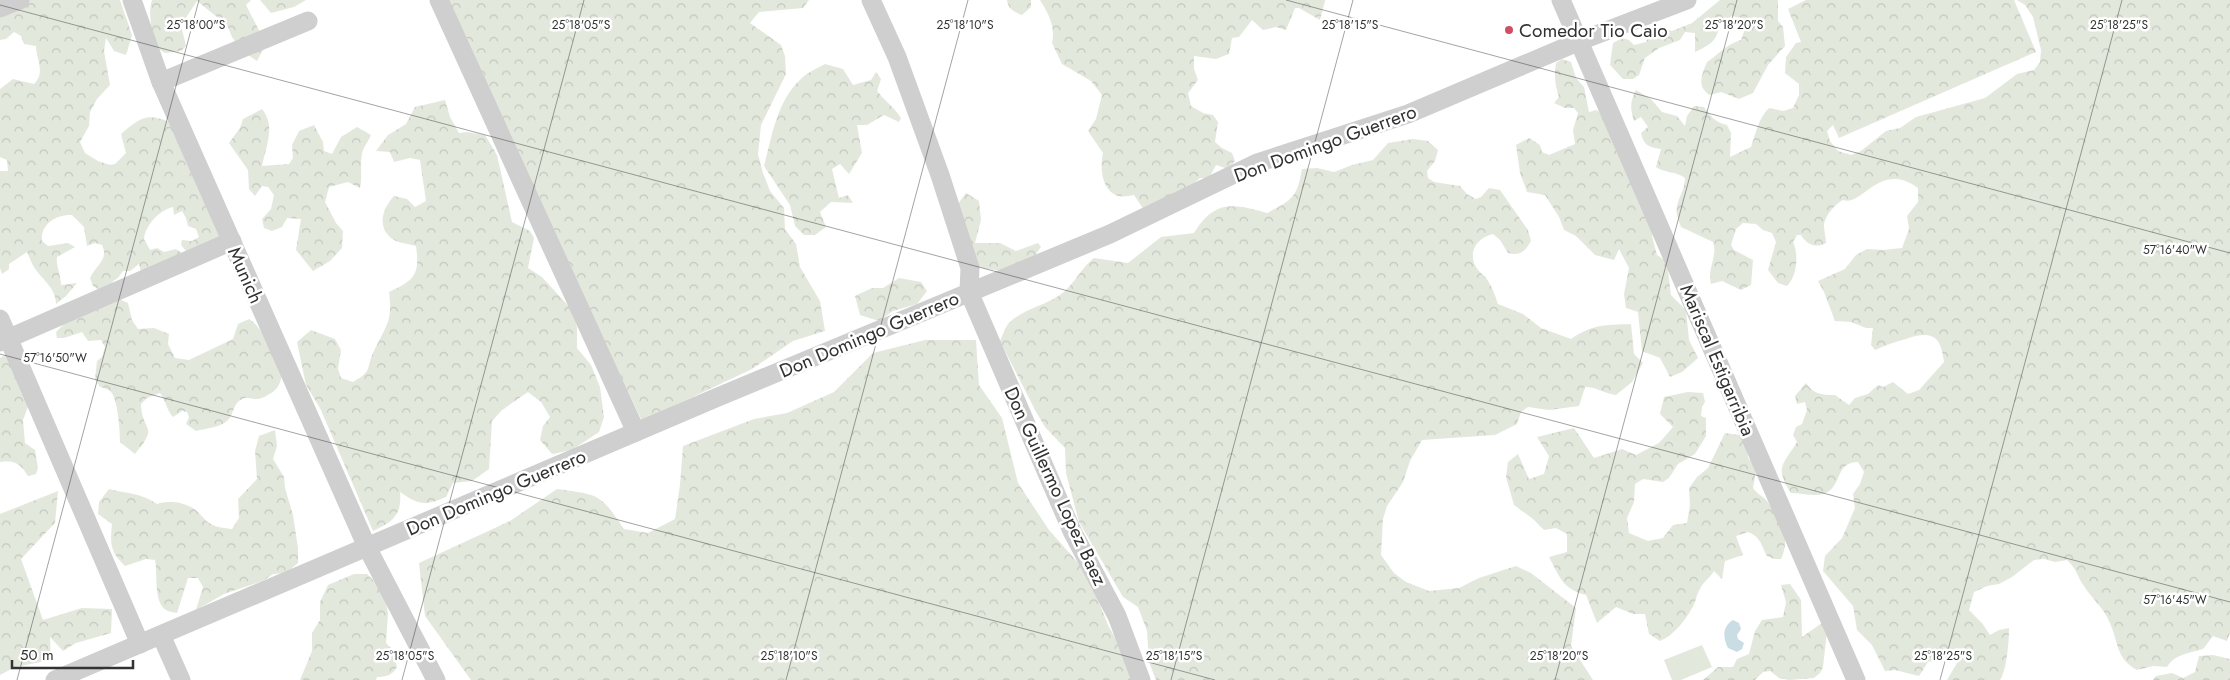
<svg xmlns="http://www.w3.org/2000/svg" width="2230" height="680" viewBox="0 0 2230 680" font-family="Jost,sans-serif">
  <style>
    .forest { fill: url(#forest-crowns) }
    .pitch { fill: #e3e8dd }
    .water { fill: #cadde4 }
    .lines { fill: none; stroke-linecap: round; stroke-linejoin: round }
    .minor { stroke: #cfcfcf; stroke-width: 19 }
    .ticks { fill: none; stroke: #323232; stroke-width: 1; stroke-opacity: 0.45 }
    .poi-dot { fill: #d14d63; stroke: #fff; stroke-width: 2 }
    .labels { text-anchor: middle; stroke-width: 5; stroke-linejoin: round; paint-order: stroke }
    .poi-label { font-size: 19px; fill: #323232; stroke: #fff; text-anchor: start }
    .street-label { font-size: 19px; fill: #323232; stroke: #fff }
    .ticks-label { font-size: 12px; text-anchor: middle; fill: #323232; stroke: #fff; stroke-width: 5; stroke-linejoin: round; paint-order: stroke }
  </style>
  <defs>
    <pattern id="forest-crowns" width="20" height="18" patternUnits="userSpaceOnUse" patternTransform="scale(1.25)"><rect width="20" height="18" fill="#e3e8dd"/><path d="M2 6a3 3 0 1 1 6 0M12 15a3 3 0 1 1 6 0" fill="none" stroke="#c3c7be"/></pattern>
  </defs>
  <rect width="100%" height="100%" fill="#fff"/>
  <g class="forest">
    <path d="M 28,0 L 120,0 L 132,35 L 126,55 L 114,51 L 106,38 L 104,51 L 110,85 L 97,99 L 90,112 L 89,126 L 80,142 L 85,153 L 98,161 L 110,165 L 115,164 L 126,153 L 121,134 C 139,119 146,112 169,122 L 222,237 L 190,252 L 186,251 L 181,245 L 182,240 L 192,241 L 199,237 L 196,229 L 188,226 L 186,218 L 182,211 L 174,215 L 173,207 C 159,210 145,226 144,239 L 150,250 L 157,248 L 164,252 L 176,249 L 182,253 L 141,272 L 139,264 L 130,271 L 123,271 L 118,278 L 113,281 L 112,285 L 101,291 L 93,286 L 90,278 C 96,265 109,260 102,245 L 95,243 L 87,246 L 84,227 L 72,215 C 57,214 40,224 42,241 L 48,246 L 68,243 L 75,247 L 57,257 C 56,267 61,275 61,285 L 77,283 L 66,296 L 56,304 C 56,289 44,281 36,270 C 32,265 30,258 27,252 L 9,264 L 9,269 L 2,274 L 0,268 L 0,171 L 8,171 L 7,160 L 0,157 L 0,89 L 13,79 L 34,84 C 46,73 36,59 36,46 L 24,44 L 21,36 L 14,32 L 6,39 L 0,40 L 0,12 Z"/>
    <path d="M 152,0 L 251,0 L 246,5 L 266,44 L 257,61 L 242,51 L 232,37 L 227,25 L 197,1 L 181,25 L 186,46 L 181,51 L 165,53 L 151,44 C 154,28 147,15 152,0 Z"/>
    <polygon points="260,0 306,0 294,7 271,13"/>
    <polygon points="444,0 809,0 803,8 759,12 750,23 781,45 785,56 786,74 761,125 758,154 763,173 770,191 784,208 785,229 796,244 800,267 820,301 825,331 793,341 752,369 642,421"/>
    <path d="M 1007,0 L 1031,0 L 1031,7 L 1022,15 C 1014,12 1008,9 1007,0 Z"/>
    <path d="M 1040,0 L 1325,0 L 1325,1 L 1320,20 L 1299,8 L 1295,8 L 1286,30 L 1276,27 L 1263,30 L 1252,20 L 1239,37 L 1232,38 L 1229,54 L 1216,59 L 1194,56 L 1194,69 L 1198,80 L 1188,93 L 1191,106 L 1203,113 L 1213,115 L 1218,122 L 1215,142 L 1222,148 L 1232,153 L 1235,161 L 1228,169 L 1216,165 L 1209,178 L 1200,178 L 1183,193 L 1144,210 L 1134,195 C 1128,196 1119,198 1114,194 C 1101,187 1100,165 1103,153 L 1088,131 L 1096,119 L 1102,95 L 1091,81 L 1062,64 L 1052,43 C 1056,27 1048,13 1040,0 Z"/>
    <path d="M 1720,0 L 1778,0 L 1778,21 L 1783,27 L 1785,46 L 1768,65 L 1753,93 L 1739,99 L 1721,92 L 1710,95 C 1696,87 1702,74 1707,62 C 1719,54 1727,44 1741,40 L 1744,32 L 1740,18 L 1732,16 L 1719,25 C 1718,41 1708,46 1695,52 L 1695,33 L 1685,32 L 1680,40 L 1659,48 L 1645,58 L 1639,75 L 1633,79 L 1623,79 L 1610,65 L 1613,43 L 1622,38 L 1629,40 L 1634,45 L 1646,42 L 1654,27 L 1663,27 L 1672,31 L 1692,23 Z"/>
    <path d="M 1806,0 L 2014,0 L 2036,52 L 1839,138 L 1833,125 L 1827,131 L 1830,141 L 1838,151 L 1851,155 L 1861,151 L 1886,131 L 1900,128 L 1916,117 L 1985,98 L 2017,74 L 2034,70 L 2040,62 L 2041,50 L 2033,17 L 2025,5 L 2017,0 L 2230,0 L 2230,633 L 2227,641 L 2213,636 L 2203,649 C 2188,654 2176,653 2167,667 L 2153,666 L 2137,670 C 2115,658 2119,642 2109,621 C 2103,607 2092,599 2084,586 C 2076,575 2079,572 2067,560 L 2055,562 L 2044,559 L 2034,560 L 2012,577 L 1999,584 L 1987,586 L 1974,592 L 1969,610 L 1982,623 L 1990,635 L 1999,630 L 2009,628 C 2009,641 2007,670 2000,680 L 1947,680 L 1957,663 L 1967,654 L 1959,649 L 1952,654 L 1928,662 L 1919,676 L 1895,670 L 1885,671 L 1872,645 L 1857,630 L 1853,606 L 1823,571 L 1825,556 L 1842,538 L 1855,508 L 1853,494 L 1860,484 L 1864,472 L 1858,462 C 1834,462 1843,488 1823,494 C 1813,497 1802,493 1791,493 C 1774,467 1783,465 1797,442 L 1793,435 L 1796,427 L 1802,424 L 1807,410 L 1805,402 L 1797,404 L 1795,396 L 1806,383 C 1814,394 1821,395 1835,395 L 1849,405 L 1855,398 L 1868,394 L 1878,385 L 1883,387 L 1893,382 L 1908,394 L 1919,390 L 1944,362 C 1941,339 1935,331 1912,337 C 1899,341 1888,344 1875,350 L 1871,345 L 1873,328 L 1866,328 L 1851,322 L 1835,321 L 1824,292 L 1818,281 L 1845,269 L 1856,255 L 1867,249 L 1883,250 L 1902,248 L 1909,229 L 1907,216 L 1918,202 L 1918,188 C 1879,160 1863,207 1843,200 C 1835,204 1824,217 1824,226 C 1824,231 1826,237 1826,243 C 1816,249 1806,244 1801,235 L 1797,235 L 1793,242 C 1799,254 1797,277 1787,286 L 1778,283 L 1768,270 L 1776,242 L 1772,233 L 1763,230 L 1756,224 L 1743,223 L 1736,229 L 1731,245 L 1734,250 L 1753,260 L 1751,285 L 1741,290 L 1722,281 L 1711,284 C 1707,268 1718,256 1713,242 L 1681,227 C 1679,221 1675,213 1677,206 C 1679,196 1685,190 1685,178 C 1676,171 1664,173 1656,167 L 1661,149 C 1649,147 1644,146 1641,133 L 1648,127 L 1641,117 L 1634,121 C 1630,109 1630,101 1636,90 L 1651,99 L 1662,112 L 1677,116 L 1685,126 L 1687,116 L 1694,106 L 1704,107 C 1712,117 1714,122 1727,125 L 1731,133 L 1730,157 L 1751,147 C 1756,133 1758,119 1769,108 L 1783,111 L 1793,108 L 1799,95 L 1799,84 L 1785,73 L 1786,57 L 1796,43 L 1801,42 L 1788,9 Z"/>
    <path d="M 1562,59 L 1571,62 L 1576,78 L 1584,87 L 1589,112 L 1596,110 L 1606,115 L 1655,225 L 1652,236 L 1657,255 L 1667,262 L 1671,295 L 1686,310 L 1689,340 L 1698,358 L 1682,372 L 1670,377 L 1660,358 L 1642,351 L 1638,312 L 1626,308 L 1624,294 L 1629,268 L 1619,249 L 1614,260 L 1595,255 L 1576,236 L 1564,230 L 1559,217 L 1545,195 L 1527,192 L 1520,173 L 1516,145 L 1529,138 L 1540,145 L 1542,152 L 1549,155 L 1575,144 L 1573,130 L 1578,113 L 1574,108 L 1565,108 L 1554,103 L 1559,97 C 1555,85 1554,76 1556,63 Z"/>
    <path d="M 825,64 L 843,69 L 853,85 L 871,80 L 876,72 L 881,79 L 877,91 C 885,101 894,107 901,118 L 899,122 L 884,115 L 867,125 L 857,125 L 862,153 L 849,174 L 840,164 L 832,169 L 839,198 L 848,195 L 853,203 L 831,202 L 820,212 L 826,227 L 815,235 L 804,235 L 795,226 L 790,205 L 764,166 C 772,136 777,100 802,78 C 808,72 818,68 825,64 Z"/>
    <path d="M 445,100 L 450,117 L 459,133 L 467,132 L 485,135 L 497,155 L 512,222 L 530,231 L 534,238 L 528,268 L 542,277 L 573,311 L 577,327 L 577,348 L 591,365 L 600,387 L 604,417 L 599,432 L 572,450 L 552,454 L 540,440 L 543,426 L 550,417 L 541,402 L 528,392 L 502,410 L 492,421 L 489,469 L 472,481 L 453,483 L 446,497 C 426,506 418,505 400,492 C 402,515 393,522 373,531 L 320,408 L 306,385 L 297,342 L 311,330 L 335,339 L 341,350 L 338,369 L 341,378 L 353,382 C 374,370 365,369 374,351 C 386,326 393,321 389,292 C 415,280 420,274 416,246 C 410,244 399,243 394,240 C 376,228 382,209 394,196 L 407,199 L 415,207 L 426,201 L 420,160 L 410,158 L 394,162 L 390,152 L 376,151 L 388,135 L 406,124 L 415,107 Z"/>
    <path d="M 262,109 C 276,126 266,146 262,166 L 289,164 L 293,158 L 292,145 L 299,131 L 314,125 L 323,142 L 324,151 L 332,154 L 341,137 L 357,127 L 371,135 C 369,140 365,145 363,150 C 359,163 363,175 360,188 L 348,182 L 329,187 L 325,202 L 336,223 L 343,231 L 342,248 L 330,261 L 313,271 L 296,250 L 301,219 L 287,218 L 282,227 L 272,231 L 264,228 L 262,219 L 271,209 L 274,195 L 268,187 L 262,186 L 255,196 L 249,189 L 248,170 L 229,143 L 240,128 L 243,119 Z"/>
    <path d="M 1413,139 L 1428,141 L 1438,150 L 1435,161 L 1427,171 L 1428,178 L 1434,182 L 1460,186 L 1467,194 L 1476,199 L 1481,197 L 1489,188 L 1500,190 L 1528,230 L 1531,241 C 1525,252 1520,256 1508,253 L 1500,240 L 1493,234 C 1476,238 1466,254 1478,270 C 1480,273 1484,275 1486,278 C 1492,286 1495,295 1498,304 L 1523,314 L 1541,328 L 1571,339 C 1593,324 1605,325 1631,324 L 1634,354 L 1643,363 L 1632,382 L 1616,395 C 1605,394 1597,387 1585,387 L 1579,406 L 1549,410 L 1528,407 L 1521,412 L 1517,424 L 1495,435 L 1422,440 L 1410,461 L 1403,482 L 1387,506 L 1383,519 L 1381,555 L 1394,573 L 1406,582 L 1429,591 L 1459,588 L 1479,578 L 1516,566 L 1531,573 L 1576,608 L 1571,646 L 1593,680 L 1156,680 L 1149,662 L 1147,631 L 1138,607 L 1123,597 L 1079,522 L 1066,473 L 1065,448 L 1045,427 L 1035,410 L 1000,341 C 1003,335 1005,327 1009,323 C 1023,309 1044,306 1060,295 C 1076,283 1079,270 1094,258 L 1128,263 L 1161,237 L 1194,233 C 1214,200 1233,203 1267,213 C 1292,200 1297,198 1302,169 L 1317,168 L 1334,172 L 1352,165 L 1373,160 L 1388,143 Z"/>
    <path d="M 966,193 L 979,201 L 981,220 L 975,243 L 1000,243 L 1016,251 L 1038,243 L 1041,247 C 1037,252 1031,263 1026,266 C 1012,273 988,271 974,265 L 957,205 Z"/>
    <polygon points="899,278 921,282 927,291 917,304 893,311 879,321 860,315 855,296 872,288 883,288"/>
    <path d="M 119,299 L 128,303 L 132,320 L 138,329 L 154,328 L 169,334 L 168,344 L 175,358 L 189,360 L 233,339 L 238,324 L 249,319 C 262,327 278,358 281,374 C 282,380 279,387 274,391 C 270,394 262,399 257,399 C 252,400 247,396 242,399 C 233,403 234,414 228,420 C 220,428 206,428 196,431 L 186,424 L 189,417 L 187,412 L 182,411 L 173,417 C 166,409 166,401 160,393 L 147,398 L 141,404 C 142,433 160,424 135,454 L 120,442 C 120,430 118,405 113,395 C 111,390 105,388 100,387 L 95,379 L 97,361 L 102,357 L 105,347 L 101,340 L 88,341 L 82,332 L 64,338 L 57,338 L 56,332 L 65,323 Z"/>
    <path d="M 925,340 L 976,340 L 979,385 L 1002,418 L 1018,483 L 1049,530 L 1088,574 L 1108,625 L 1134,672 L 1136,680 L 471,680 L 425,616 L 419,563 L 510,521 L 557,489 C 599,495 600,493 624,529 L 648,533 L 675,519 L 680,485 L 683,446 L 754,419 L 787,413 L 834,392 L 873,353 Z"/>
    <path d="M 8,353 L 31,399 L 23,420 L 25,443 L 35,450 L 38,468 L 36,474 L 28,476 C 21,464 14,459 0,462 L 0,358 Z"/>
    <path d="M 1688,392 L 1703,393 L 1705,402 L 1702,407 L 1701,416 L 1706,418 L 1706,436 L 1695,454 L 1678,464 L 1669,478 L 1663,482 L 1643,479 L 1635,484 L 1634,502 L 1627,518 L 1629,533 L 1648,541 L 1663,538 L 1673,525 L 1687,523 L 1690,505 L 1689,488 L 1697,477 L 1708,468 L 1725,433 L 1746,436 L 1748,458 L 1754,464 L 1756,471 L 1753,488 C 1757,494 1763,496 1767,501 C 1781,519 1791,538 1781,559 L 1774,559 L 1767,556 C 1761,545 1761,537 1748,532 L 1736,536 L 1743,555 L 1725,561 L 1722,579 L 1714,571 C 1710,578 1703,582 1700,589 C 1696,595 1696,602 1692,608 C 1685,621 1674,635 1660,641 L 1649,634 L 1645,614 L 1633,614 L 1616,607 L 1597,623 L 1586,595 C 1562,589 1560,577 1549,557 L 1567,552 L 1567,534 L 1556,528 L 1544,530 L 1533,519 L 1514,505 L 1506,477 L 1508,462 L 1518,454 L 1529,479 L 1544,474 L 1549,456 L 1537,437 L 1574,428 L 1594,458 L 1622,449 L 1636,455 L 1659,443 L 1673,427 L 1660,414 L 1664,397 Z"/>
    <path d="M 275,430 L 277,446 L 273,459 L 284,477 L 285,488 L 293,515 L 298,548 L 298,563 L 286,573 L 273,574 L 263,581 L 224,594 L 196,610 L 203,587 L 198,578 L 188,578 L 177,613 C 174,612 169,612 166,610 C 153,602 158,573 155,560 L 146,559 L 125,566 C 110,552 110,544 112,524 L 98,514 L 99,502 L 109,489 C 127,494 139,492 157,504 C 169,500 187,502 198,512 C 203,517 206,522 213,525 C 218,528 226,528 232,529 L 239,518 L 238,499 L 257,479 L 255,451 L 259,436 Z"/>
    <polygon points="58,491 55,523 21,559 43,620 82,608 112,609 111,633 76,643 63,651 50,637 51,660 15,667 0,675 0,514"/>
    <path d="M 354,574 L 367,574 L 384,591 L 388,613 L 386,643 L 393,650 L 397,667 C 392,675 387,677 377,677 L 376,680 L 300,680 L 312,651 L 312,633 L 320,620 L 320,602 L 328,585 Z"/>
    <polygon points="1790,584 1801,600 1802,637 1822,623 1827,631 1823,667 1820,673 1814,678 1789,680 1779,678 1770,671 1763,672 1755,680 1703,680 1718,667 1733,667 1737,659 1749,654 1755,631 1762,620 1783,617 1786,602 1781,585"/>
    <polygon points="2213,655 2230,659 2230,680 2153,680 2156,676 2172,673 2183,678 2195,672 2199,656"/>
  </g>
  <polygon class="pitch" points="1702,645 1712,667 1681,680 1672,680 1664,660"/>
  <path class="water" d="M 1733,620 L 1739,623 L 1741,629 L 1737,635 L 1738,639 L 1744,643 L 1742,649 L 1737,652 L 1728,648 C 1723,637 1722,627 1733,620 Z"/>
  <g class="lines">
    <g class="minor">
      <polyline points="132,0 161,82 367,547 436,680"/>
      <polyline points="439,0 636,432"/>
      <polyline points="871,0 897,57 940,175 970,268 969,292 1072,531 1117,616 1141,680"/>
      <polyline points="1561,0 1856,680"/>
      <polyline points="0,8 20,0"/>
      <polyline points="161,82 308,21"/>
      <polyline points="0,319 140,644"/>
      <polyline points="0,342 232,241"/>
      <polyline points="161,635 181,680"/>
      <polyline points="55,680 718,397 1110,234 1257,163 1408,114 1580,41 1687,0"/>
    </g>
  </g>
  <path class="ticks" d="M 1286,0 L 2230,253M 0,5 L 2230,602M 0,354 L 1215,680M 17,680 L 199,0M 402,680 L 584,0M 786,680 L 968,0M 1171,680 L 1353,0M 1555,680 L 1737,0M 1940,680 L 2122,0"/>
  <circle class="poi-dot" cx="1509" cy="30" r="5"/>
  <g class="labels">
    <g class="poi-label">
      <text x="1519" y="37">Comedor Tio Caio</text>
    </g>
    <g class="street-label">
      <text transform="translate(1325 143) rotate(-20)" y="7">Don Domingo Guerrero</text>
      <text transform="translate(246 275) rotate(66)" y="7">Munich</text>
      <text transform="translate(869 334) rotate(-23)" y="7">Don Domingo Guerrero</text>
      <text transform="translate(1718 360) rotate(67)" y="7">Mariscal Estigarribia</text>
      <text transform="translate(1056 486) rotate(65)" y="7">Don Guillermo Lopez Baez</text>
      <text transform="translate(496 492) rotate(-23)" y="7">Don Domingo Guerrero</text>
    </g>
  </g>
  <g class="ticks-label">
    <text x="196" y="29">25°18'00"S</text>
    <text x="581" y="29">25°18'05"S</text>
    <text x="965" y="29">25°18'10"S</text>
    <text x="1350" y="29">25°18'15"S</text>
    <text x="1734" y="29">25°18'20"S</text>
    <text x="2119" y="29">25°18'25"S</text>
    <text x="2175" y="254">57°16'40"W</text>
    <text x="55" y="362">57°16'50"W</text>
    <text x="2175" y="604">57°16'45"W</text>
    <text x="405" y="660">25°18'05"S</text>
    <text x="789" y="660">25°18'10"S</text>
    <text x="1174" y="660">25°18'15"S</text>
    <text x="1559" y="660">25°18'20"S</text>
    <text x="1943" y="660">25°18'25"S</text>
  </g>
  <path d="M12 660v8h121v-8" fill="none" stroke="#323232" stroke-width="2.5"/>
  <text x="20" y="660" font-size="15" fill="#323232" stroke="#ffffff" stroke-width="4" paint-order="stroke">50 m</text>
</svg>
